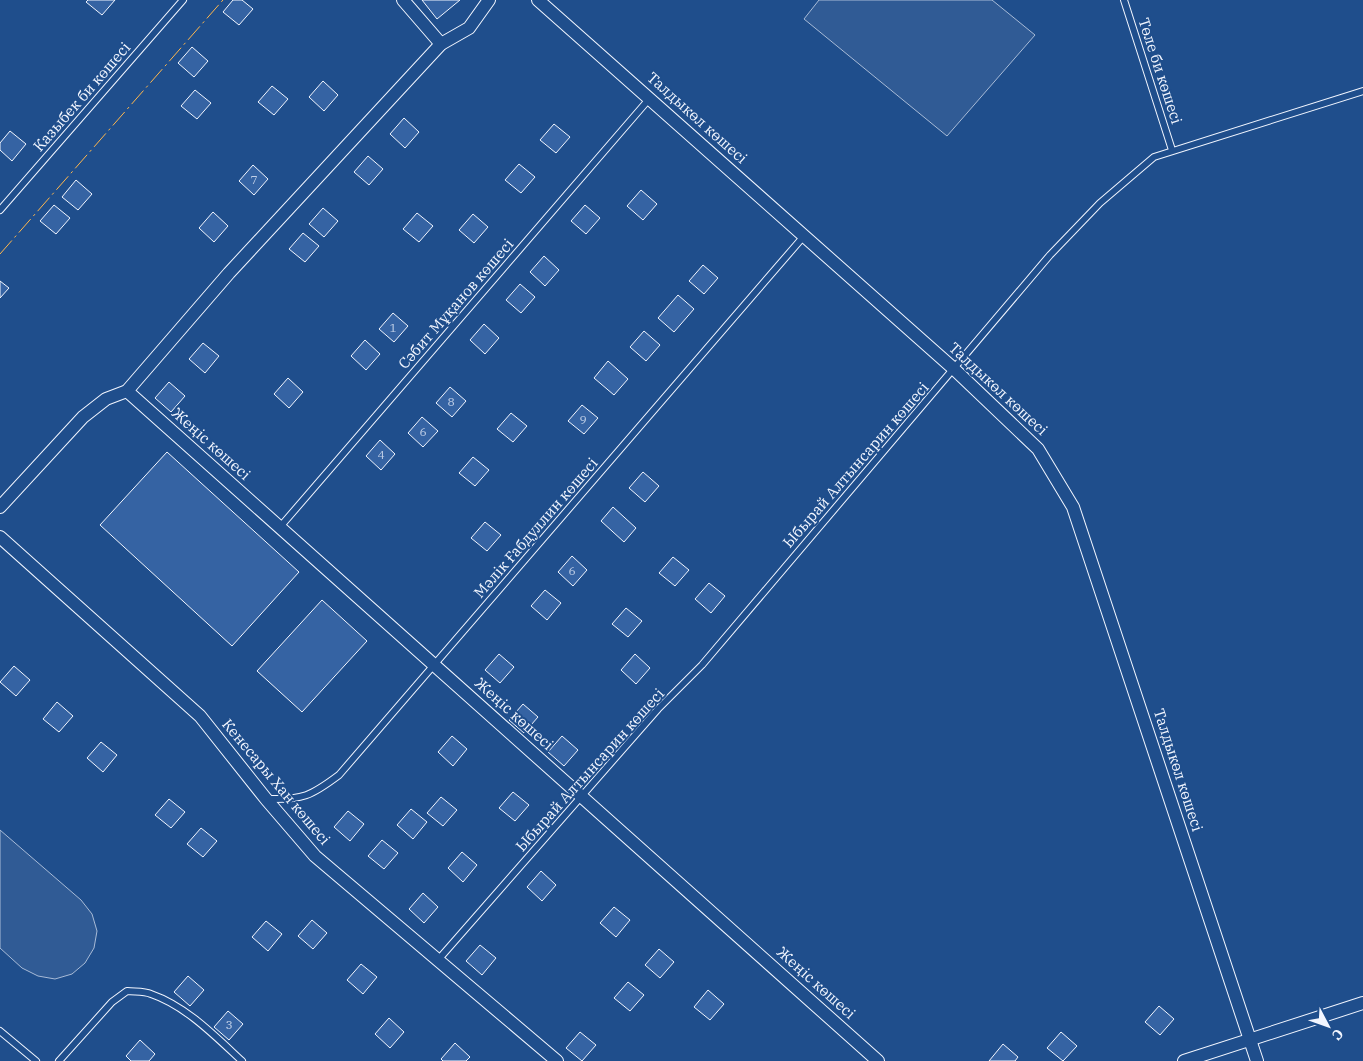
<svg xmlns="http://www.w3.org/2000/svg" width="1363" height="1061" viewBox="0 0 1363 1061" font-family="'IBM Plex Serif',serif">
  <style>
    .built { fill: #305b95; stroke: #a8bbd7 }
    .building { fill: #3563a3; stroke: #f2f6ff }
    .lines { fill: none; stroke-linecap: round; stroke-linejoin: round }
    .service-casing { stroke: #f2f6ff; stroke-width: 8 }
    .minor-casing { stroke: #f2f6ff; stroke-width: 14 }
    .service { stroke: #1f4e8c; stroke-width: 6 }
    .minor { stroke: #1f4e8c; stroke-width: 12 }
    .power { stroke: #ffb74d; stroke-width: 1; stroke-dasharray: 18 4 2.5 4; stroke-linecap: butt }
    .labels { text-anchor: middle; stroke-width: 4; stroke-linejoin: round; paint-order: stroke }
    .number-label { font-size: 12px; fill: #c3d1e8 }
    .street-label { font-size: 15px; fill: #f2f6ff; stroke: #1f4e8c }
  </style>
  <rect width="100%" height="100%" fill="#1f4e8c"/>
  <g class="built">
    <polygon points="819,0 992,0 1035,35 947,136 804,19"/>
    <polygon points="0,830 81,900 92,914 97,931 94,948 85,963 72,974 55,979 38,976 22,968 0,948"/>
  </g>
  <g class="building">
    <polygon points="88,0 115,0 102,15 86,2"/>
    <polygon points="233,0 242,0 253,9 239,25 223,12"/>
    <polygon points="422,0 460,0 437,19"/>
    <polygon points="192,47 208,61 194,77 178,63"/>
    <polygon points="323,81 338,95 324,111 309,97"/>
    <polygon points="272,86 288,99 274,115 258,102"/>
    <polygon points="195,90 211,103 197,119 181,106"/>
    <polygon points="404,118 419,132 405,148 390,134"/>
    <polygon points="554,124 570,137 556,153 540,140"/>
    <polygon points="10,131 26,144 12,161 0,150 0,143"/>
    <polygon points="368,156 383,169 369,185 354,172"/>
    <polygon points="519,164 535,177 521,193 505,180"/>
    <polygon points="253,165 268,179 254,195 239,181"/>
    <polygon points="76,180 92,194 78,210 62,197"/>
    <polygon points="641,190 657,204 643,220 627,206"/>
    <polygon points="54,205 70,218 56,234 40,221"/>
    <polygon points="585,205 600,218 586,234 571,221"/>
    <polygon points="323,208 338,221 324,237 309,224"/>
    <polygon points="213,212 228,226 214,242 199,228"/>
    <polygon points="417,213 433,226 419,242 403,229"/>
    <polygon points="473,214 488,227 474,243 459,230"/>
    <polygon points="303,233 319,246 305,262 289,249"/>
    <polygon points="544,256 559,270 545,286 530,272"/>
    <polygon points="703,265 718,278 704,294 689,281"/>
    <polygon points="0,281 9,288 0,298"/>
    <polygon points="520,284 535,297 521,313 506,300"/>
    <polygon points="678,295 694,309 674,332 658,318"/>
    <polygon points="393,313 408,326 394,342 379,329"/>
    <polygon points="484,324 499,338 485,354 470,340"/>
    <polygon points="644,331 660,345 646,361 630,347"/>
    <polygon points="365,340 380,354 366,370 351,356"/>
    <polygon points="203,343 219,356 205,373 189,359"/>
    <polygon points="608,361 628,379 614,395 594,378"/>
    <polygon points="288,378 303,392 289,408 274,394"/>
    <polygon points="169,382 185,396 171,412 155,398"/>
    <polygon points="450,387 466,401 452,417 436,403"/>
    <polygon points="582,405 598,418 584,434 568,421"/>
    <polygon points="511,413 527,426 513,442 497,429"/>
    <polygon points="422,417 438,431 423,447 408,433"/>
    <polygon points="380,440 395,454 381,470 366,456"/>
    <polygon points="167,452 299,572 232,646 100,525"/>
    <polygon points="473,457 489,470 475,486 459,473"/>
    <polygon points="643,472 659,486 645,502 629,488"/>
    <polygon points="613,507 636,528 624,542 601,521"/>
    <polygon points="485,522 501,535 487,551 471,538"/>
    <polygon points="572,556 587,570 573,586 558,572"/>
    <polygon points="673,557 689,570 675,586 659,573"/>
    <polygon points="709,583 725,596 711,613 695,599"/>
    <polygon points="545,590 561,603 547,620 531,606"/>
    <polygon points="322,600 367,641 302,712 257,671"/>
    <polygon points="626,608 642,621 628,637 612,624"/>
    <polygon points="499,654 514,667 500,683 485,670"/>
    <polygon points="635,654 650,668 636,684 621,670"/>
    <polygon points="14,666 30,680 16,696 0,682"/>
    <polygon points="57,702 73,716 59,732 43,719"/>
    <polygon points="523,704 538,717 524,733 509,720"/>
    <polygon points="452,736 467,749 453,766 438,752"/>
    <polygon points="562,736 578,750 564,766 548,752"/>
    <polygon points="101,742 117,755 103,772 87,758"/>
    <polygon points="513,792 529,805 515,821 499,808"/>
    <polygon points="441,797 457,810 443,826 427,813"/>
    <polygon points="169,799 185,812 171,828 155,815"/>
    <polygon points="411,809 427,822 413,839 397,825"/>
    <polygon points="348,811 364,824 350,841 334,827"/>
    <polygon points="201,828 217,841 203,857 187,844"/>
    <polygon points="382,840 398,853 384,869 368,856"/>
    <polygon points="462,852 477,865 463,882 448,868"/>
    <polygon points="541,871 556,885 542,901 527,887"/>
    <polygon points="423,893 438,907 424,923 409,909"/>
    <polygon points="614,907 630,920 616,937 600,923"/>
    <polygon points="312,920 327,933 313,949 298,936"/>
    <polygon points="266,921 282,934 268,951 252,937"/>
    <polygon points="480,945 496,958 482,975 466,961"/>
    <polygon points="659,949 674,962 660,978 645,965"/>
    <polygon points="361,964 377,977 363,994 347,980"/>
    <polygon points="188,976 204,990 190,1006 174,992"/>
    <polygon points="628,982 644,995 630,1011 614,998"/>
    <polygon points="708,990 724,1004 710,1020 694,1007"/>
    <polygon points="1159,1006 1174,1019 1160,1035 1145,1022"/>
    <polygon points="228,1011 243,1024 229,1040 214,1027"/>
    <polygon points="389,1018 404,1032 390,1048 375,1034"/>
    <polygon points="580,1032 596,1045 582,1061 566,1048"/>
    <polygon points="1061,1032 1077,1046 1063,1061 1047,1048"/>
    <polygon points="140,1040 155,1054 149,1061 131,1061 126,1056"/>
    <polygon points="455,1043 470,1057 466,1061 443,1061 441,1059"/>
    <polygon points="1003,1044 1018,1057 1015,1061 989,1061"/>
  </g>
  <g class="lines">
    <defs>
      <g id="service">
        <polyline points="1124,0 1172,150"/>
        <polyline points="0,210 183,0"/>
        <polyline points="280,527 650,98"/>
        <path d="M 267,799 C 303,800 311,796 339,775 L 804,236"/>
        <polyline points="438,960 658,709 702,665 1050,255 1100,203 1154,157 1363,91"/>
        <polyline points="0,1031 36,1061"/>
        <path d="M 59,1061 L 112,1002 L 127,991 C 135,992 144,991 151,994 C 186,1006 215,1036 242,1061"/>
      </g>
      <g id="minor">
        <polyline points="403,0 441,44"/>
        <polyline points="538,0 954,369 1038,449 1073,507 1257,1061"/>
        <polyline points="127,391 878,1061"/>
        <polyline points="0,507 83,417 106,399 127,391 229,273 441,44 469,28 489,0"/>
        <polyline points="0,537 200,716 266,799 315,856 557,1061"/>
        <polyline points="1184,1061 1363,1003"/>
      </g>
    </defs>
    <use href="#service" class="service-casing"/>
    <use href="#minor" class="minor-casing"/>
    <use href="#service" class="service"/>
    <use href="#minor" class="minor"/>
    <polyline class="power" points="0,254 223,0"/>
  </g>
  <g class="labels">
    <g class="number-label">
      <text x="254" y="184">7</text>
      <text x="393" y="332">1</text>
      <text x="451" y="406">8</text>
      <text x="583" y="424">9</text>
      <text x="423" y="436">6</text>
      <text x="381" y="459">4</text>
      <text x="572" y="575">6</text>
      <text x="229" y="1029">3</text>
    </g>
    <g class="street-label">
      <text transform="translate(1160 71) rotate(72)" y="5">Төле би көшесі</text>
      <text transform="translate(82 97) rotate(-49)" y="5">Казыбек би көшесі</text>
      <text transform="translate(697 118) rotate(42)" y="5">Талдыкөл көшесі</text>
      <text transform="translate(456 304) rotate(-49)" y="5">Сәбит Мұқанов көшесі</text>
      <text transform="translate(998 389) rotate(43)" y="5">Талдыкөл көшесі</text>
      <text transform="translate(211 444) rotate(42)" y="5">Жеңіс көшесі</text>
      <text transform="translate(856 465) rotate(-49)" y="5">Ыбырай Алтынсарин көшесі</text>
      <text transform="translate(536 528) rotate(-49)" y="5">Мәлік Ғабдуллин көшесі</text>
      <text transform="translate(514 714) rotate(42)" y="5">Жеңіс көшесі</text>
      <text transform="translate(590 770) rotate(-48)" y="5">Ыбырай Алтынсарин көшесі</text>
      <text transform="translate(1178 770) rotate(72)" y="5">Талдыкөл көшесі</text>
      <text transform="translate(276 782) rotate(50)" y="5">Кенесары Хан көшесі</text>
      <text transform="translate(816 983) rotate(42)" y="5">Жеңіс көшесі</text>
    </g>
  </g>
  <g transform="translate(1328 1026) rotate(131)" stroke="#1f4e8c" stroke-width="4" paint-order="stroke">
  <path d="M0-4L9 19L0 12L-9 19Z" fill="#f2f6ff"/>
  <text y="-8" font-size="14" font-weight="bold" text-anchor="middle" fill="#f2f6ff">С</text>
  </g>
</svg>
